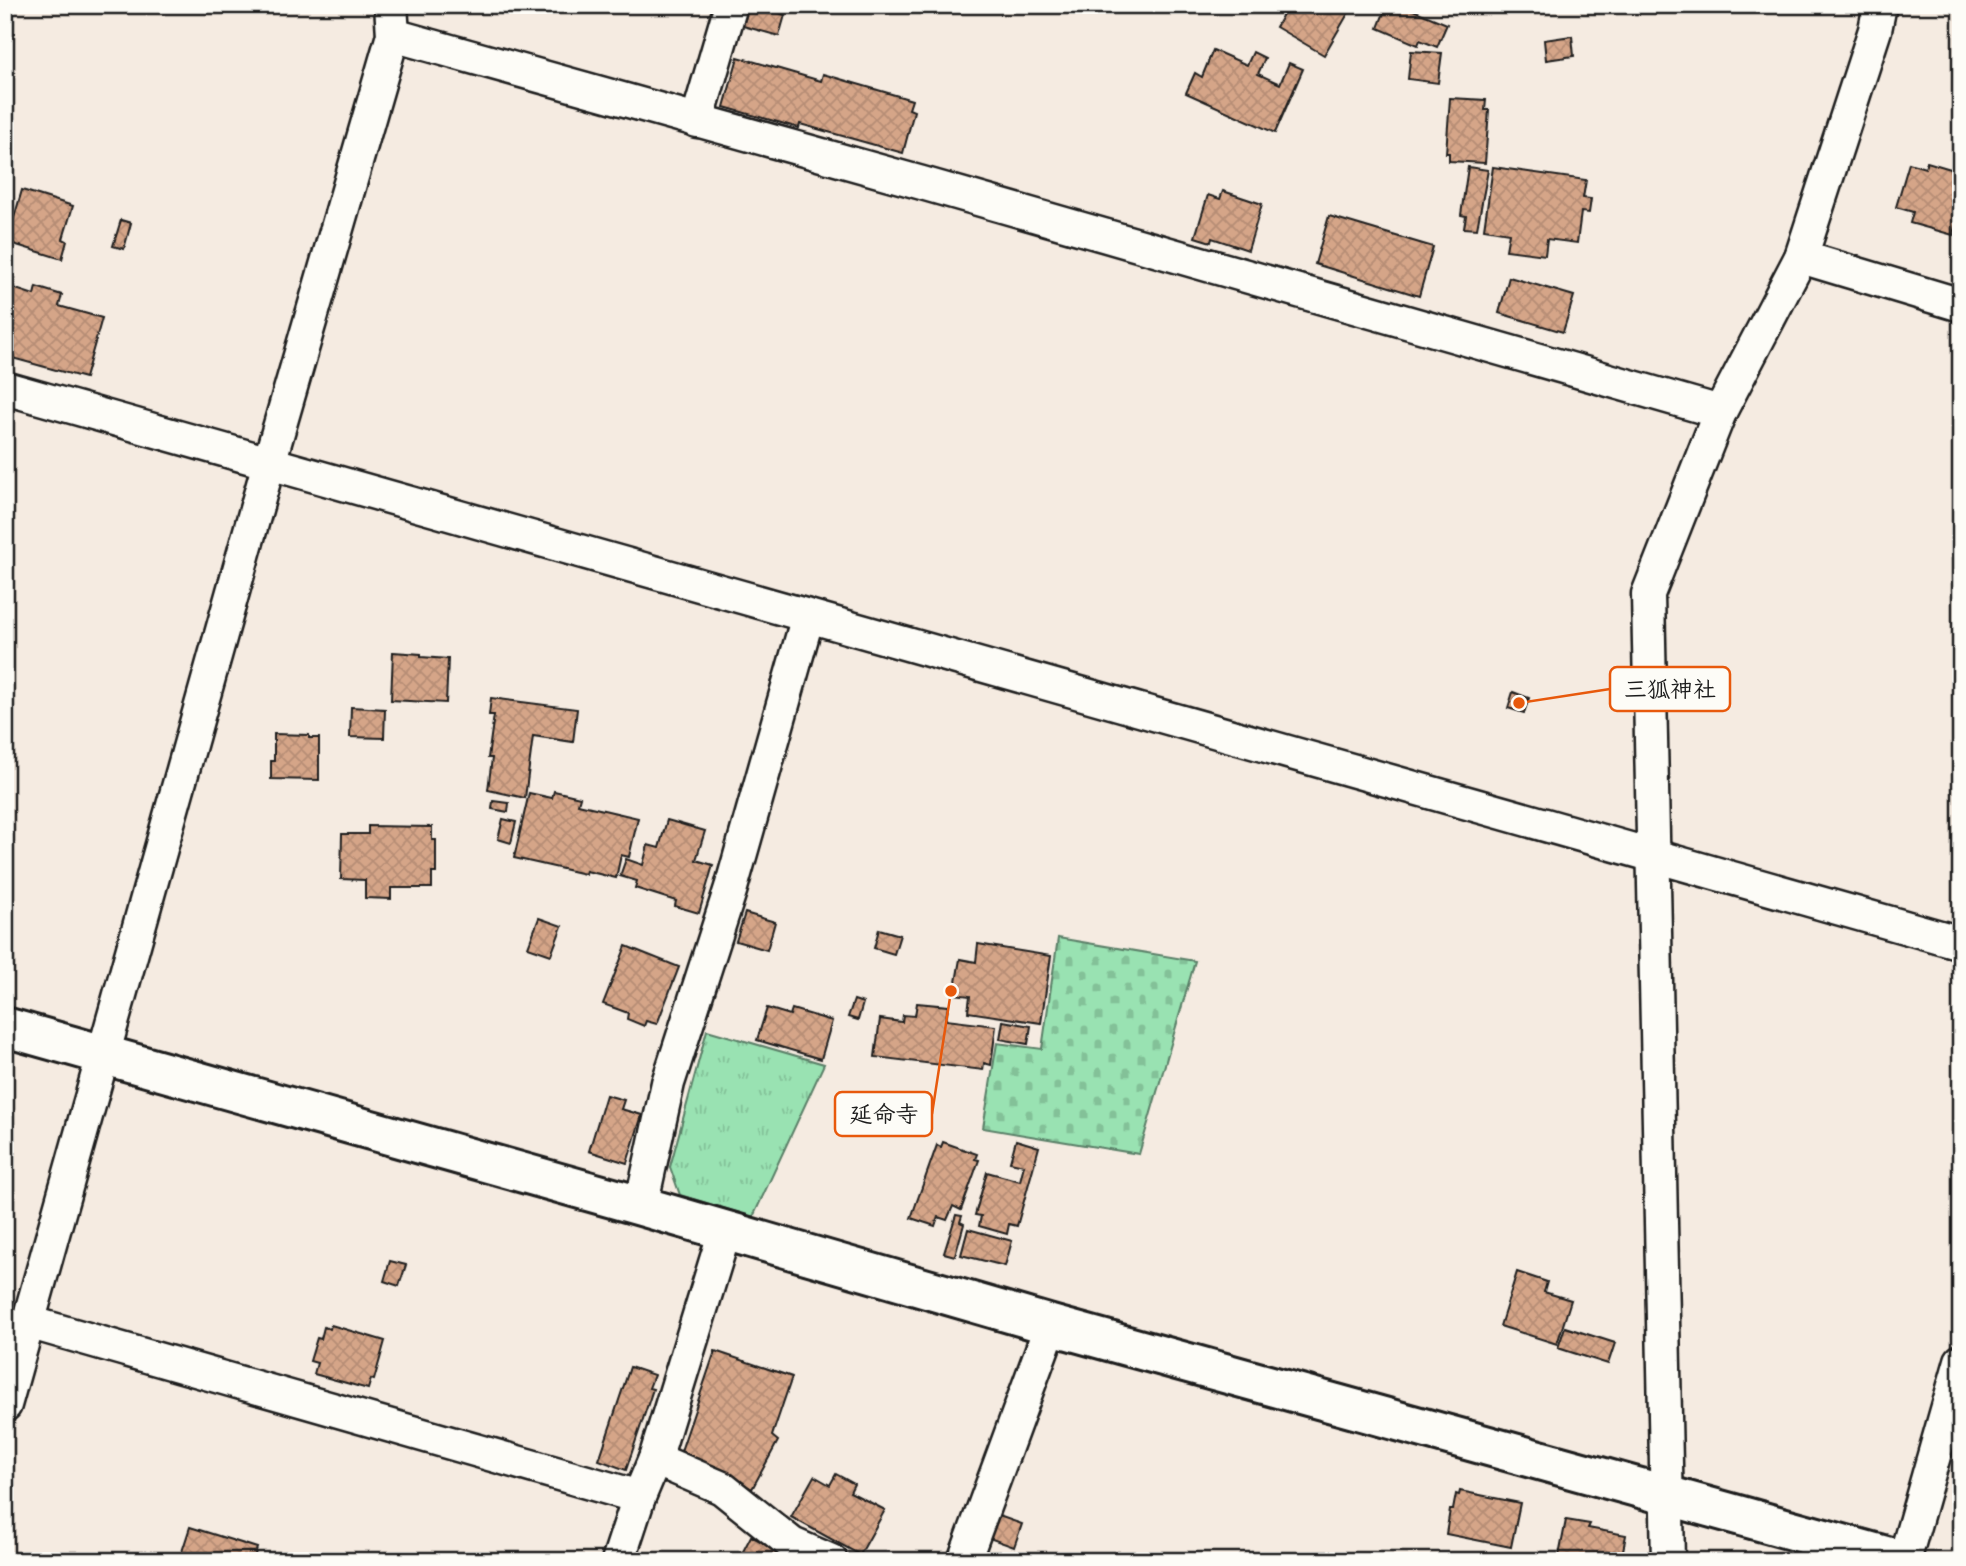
<svg xmlns="http://www.w3.org/2000/svg" width="1966" height="1566" viewBox="0 0 1966 1566" font-family="'Playpen Sans','Klee One',sans-serif">
  <style>
    .grass { fill: url(#grass-tufts); stroke: #5a7f67; stroke-width: 2 }
    .cemetery { fill: url(#cemetery-stones); stroke: #5a7f67; stroke-width: 2 }
    .building { fill: url(#building-cross-hatch); stroke: #1c1c1c; stroke-width: 2 }
    .lines { fill: none; stroke-linecap: round; stroke-linejoin: round }
    .street-casing { stroke: #1c1c1c; stroke-width: 37 }
    .secondary-casing { stroke: #1c1c1c; stroke-width: 44 }
    .street { stroke: #fdfcf7; stroke-width: 32 }
    .secondary { stroke: #fdfcf7; stroke-width: 38 }
    .leader { fill: none; stroke: #e8590c; stroke-width: 2.5 }
    .callout-dot { fill: #e8590c; stroke: #fdfcf7; stroke-width: 2.5 }
    .callout { fill: #fdfcf7; stroke: #e8590c; stroke-width: 2.5 }
    .callout-label { font-size: 23px; text-anchor: middle; font-weight: bold; fill: #1c1c1c }
  </style>
  <defs>
    <pattern id="grass-tufts" width="24" height="20" patternUnits="userSpaceOnUse" patternTransform="scale(1.75)"><rect width="24" height="20" fill="#99e2b2"/><path d="M3 7l-1-3M5 7V3M7 7l1-3M15 17l-1-3M17 17v-4M19 17l1-3" fill="none" stroke="#83c198"/></pattern>
    <pattern id="cemetery-stones" width="16" height="16" patternUnits="userSpaceOnUse" patternTransform="scale(1.75)"><rect width="16" height="16" fill="#99e2b2"/><path d="M2 7V4a2 2 0 0 1 4 0v3zM10 15v-3a2 2 0 0 1 4 0v3z" fill="#83c198"/></pattern>
    <pattern id="building-cross-hatch" width="8" height="8" patternUnits="userSpaceOnUse" patternTransform="scale(1.75)"><rect width="8" height="8" fill="#d5a588"/><path d="M0 0l8 8M0 8l8-8" fill="none" stroke="#b68d75"/></pattern>
  </defs>
  <rect width="100%" height="100%" fill="#f5ebe1"/>
  <filter id="ink" filterUnits="userSpaceOnUse"><feTurbulence type="fractalNoise" baseFrequency=".0143" numOctaves="2"/><feDisplacementMap in="SourceGraphic" scale="14" xChannelSelector="R" yChannelSelector="G"/><feConvolveMatrix kernelMatrix="1 2 1 2 8 2 1 2 1" color-interpolation-filters="sRGB"/></filter>
  <g filter="url(#ink)">
    <polygon class="grass" points="707,1030 824,1064 753,1217 680,1195 670,1167"/>
    <polygon class="cemetery" points="1058,938 1195,961 1139,1154 983,1128 997,1043 1042,1049"/>
    <g class="building">
      <polygon points="749,5 771,5 770,10 785,15 779,36 743,26"/>
      <polygon points="1288,5 1353,5 1324,55 1276,27"/>
      <polygon points="1387,5 1401,5 1447,24 1437,47 1420,40 1418,45 1378,28"/>
      <polygon points="1572,36 1574,56 1546,60 1544,40"/>
      <polygon points="1213,50 1247,65 1253,52 1265,58 1258,74 1280,84 1289,63 1303,69 1275,133 1186,93 1195,73 1202,77"/>
      <polygon points="1411,51 1442,53 1438,83 1408,79"/>
      <polygon points="738,57 821,81 823,74 912,100 909,109 914,111 903,153 800,124 799,128 724,107"/>
      <polygon points="1450,98 1486,100 1485,110 1489,110 1485,163 1449,161 1449,153 1446,153"/>
      <polygon points="1927,162 1961,172 1961,228 1955,226 1953,235 1910,223 1913,212 1896,207 1909,163 1925,168"/>
      <polygon points="1468,167 1488,170 1477,229 1464,228 1466,216 1461,215"/>
      <polygon points="1493,167 1586,180 1583,198 1591,199 1589,213 1581,212 1577,243 1547,239 1545,255 1506,250 1509,233 1484,229"/>
      <polygon points="22,190 73,206 63,239 67,241 62,259 7,242"/>
      <polygon points="1223,191 1262,204 1248,250 1212,238 1211,242 1195,237 1208,195 1220,199"/>
      <polygon points="1329,216 1433,247 1419,296 1315,264"/>
      <polygon points="121,220 131,223 124,249 113,246"/>
      <polygon points="1509,277 1574,296 1563,332 1499,313"/>
      <polygon points="36,287 62,295 59,306 102,318 85,378 5,356 5,314 13,288 34,295"/>
      <polygon points="393,652 421,654 421,657 448,659 446,703 391,700"/>
      <polygon points="1513,692 1529,698 1524,713 1508,708"/>
      <polygon points="491,698 577,709 573,742 533,736 525,798 488,790 492,758 488,758 494,715 489,715"/>
      <polygon points="351,707 385,709 384,738 350,737"/>
      <polygon points="274,734 309,735 309,738 319,738 319,780 271,779 271,761 274,761"/>
      <polygon points="554,791 580,797 578,804 638,818 629,857 621,855 616,878 586,871 585,874 514,858 529,793 552,798"/>
      <polygon points="493,801 509,803 508,812 492,809"/>
      <polygon points="503,819 516,822 511,843 498,839"/>
      <polygon points="667,820 705,831 696,860 713,865 699,913 675,906 676,901 635,888 637,881 620,876 626,859 643,865 648,845 659,848"/>
      <polygon points="368,826 432,827 432,840 436,840 436,873 432,873 432,888 391,888 391,899 365,898 365,880 341,879 342,834 368,834"/>
      <polygon points="745,913 775,922 767,950 736,941"/>
      <polygon points="539,918 562,926 551,955 528,947"/>
      <polygon points="879,929 900,935 894,954 874,948"/>
      <polygon points="978,944 1051,956 1041,1023 968,1012 970,996 954,994 960,959 976,962"/>
      <polygon points="626,946 679,967 657,1024 646,1021 644,1026 627,1019 628,1013 603,1004"/>
      <polygon points="854,1000 863,1003 858,1020 848,1017"/>
      <polygon points="917,1003 948,1006 946,1020 996,1026 991,1065 984,1063 983,1070 875,1057 880,1019 902,1022 903,1015 915,1016"/>
      <polygon points="767,1008 790,1015 792,1009 832,1021 821,1059 757,1040"/>
      <polygon points="1003,1021 1031,1026 1028,1044 1000,1039"/>
      <polygon points="606,1095 624,1100 621,1109 642,1115 627,1163 589,1151"/>
      <polygon points="1016,1140 1039,1147 1017,1226 1009,1224 1007,1234 979,1226 981,1216 975,1215 987,1172 1020,1181 1024,1165 1010,1162"/>
      <polygon points="943,1142 977,1154 975,1159 979,1160 961,1210 953,1206 947,1220 938,1217 935,1226 911,1218 937,1145 941,1147"/>
      <polygon points="956,1215 962,1216 960,1222 964,1224 955,1256 944,1253"/>
      <polygon points="968,1229 1012,1241 1005,1266 961,1255"/>
      <polygon points="390,1261 406,1265 399,1286 384,1281"/>
      <polygon points="1517,1272 1547,1282 1544,1292 1571,1300 1557,1344 1500,1326"/>
      <polygon points="331,1325 385,1341 374,1380 371,1379 368,1389 314,1374 317,1363 310,1361 317,1338 321,1339 324,1327 330,1329"/>
      <polygon points="1565,1327 1615,1343 1608,1364 1558,1348"/>
      <polygon points="715,1351 792,1377 772,1436 778,1441 752,1489 681,1451"/>
      <polygon points="630,1367 654,1375 649,1388 653,1389 626,1470 599,1460"/>
      <polygon points="836,1474 854,1484 850,1492 885,1510 860,1555 791,1517 814,1476 830,1485"/>
      <polygon points="1460,1491 1520,1503 1511,1547 1446,1534 1450,1510 1453,1510 1456,1494 1459,1495"/>
      <polygon points="996,1515 1022,1524 1014,1547 989,1538"/>
      <polygon points="1566,1520 1590,1524 1588,1528 1626,1535 1621,1561 1558,1561"/>
      <polygon points="190,1527 257,1548 253,1561 179,1561"/>
      <polygon points="751,1536 779,1551 774,1561 738,1561"/>
    </g>
    <g class="lines">
      <defs>
        <g id="street">
          <polyline points="393,35 922,183 1720,412"/>
          <polyline points="697,121 731,5"/>
          <polyline points="1801,257 1961,305"/>
          <polyline points="5,388 1961,943"/>
          <polyline points="641,1206 668,1083 731,888 808,616"/>
          <polyline points="28,1322 639,1497"/>
          <polyline points="5,1405 269,463 393,35 391,5"/>
          <polyline points="655,1459 722,1488 792,1544 831,1561"/>
          <polyline points="618,1561 639,1497 655,1459 725,1231"/>
          <polyline points="964,1561 1051,1325"/>
          <polyline points="1668,1561 1648,594 1720,412 1801,257 1875,30 1880,5"/>
          <polyline points="1904,1561 1961,1361"/>
        </g>
        <polyline id="secondary" points="5,1027 641,1206 1051,1325 1904,1561"/>
      </defs>
      <use href="#street" class="street-casing"/>
      <use href="#secondary" class="secondary-casing"/>
      <use href="#street" class="street"/>
      <use href="#secondary" class="secondary"/>
    </g>
  </g>
  <path class="leader" d="M1519 703L1610 689M951 991L932 1114"/>
  <g class="callout-dot">
    <circle cx="1519" cy="703" r="7"/>
    <circle cx="951" cy="991" r="7"/>
  </g>
  <g class="callout">
    <rect x="1610" y="667" width="120" height="44" rx="7"/>
    <rect x="835" y="1092" width="97" height="44" rx="7"/>
  </g>
  <g class="callout-label">
    <text x="1670" y="697">三狐神社</text>
    <text x="884" y="1122">延命寺</text>
  </g>
  <rect width="1966" height="1566" fill="none" stroke="#fdfcf7" stroke-width="28"/>
  <rect x="14" y="14" width="1938" height="1538" fill="none" stroke="#1c1c1c" stroke-width="2.5" filter="url(#ink)"/>
</svg>
